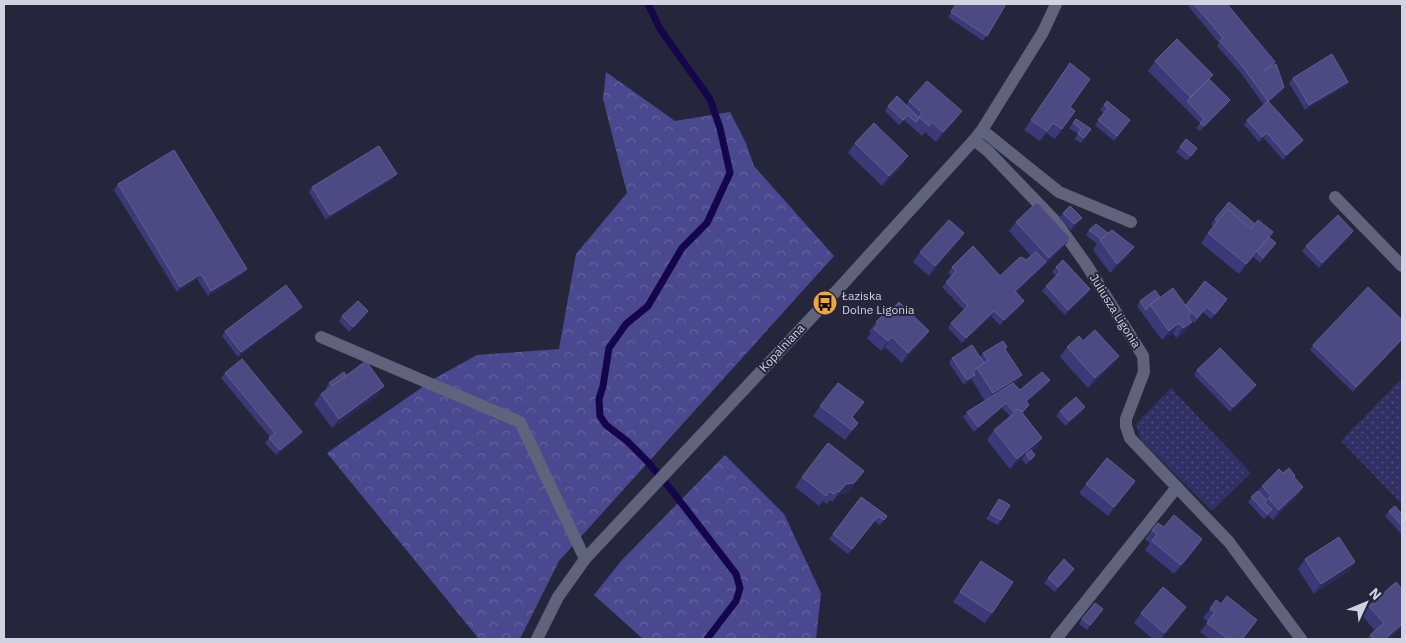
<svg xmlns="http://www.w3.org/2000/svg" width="1406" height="643" viewBox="0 0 1406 643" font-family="'IBM Plex Sans',sans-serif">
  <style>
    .grass { fill: url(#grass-dots) }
    .forest { fill: url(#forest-crowns) }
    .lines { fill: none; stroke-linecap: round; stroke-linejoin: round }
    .stream { stroke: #150649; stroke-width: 7 }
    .minor { stroke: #61627b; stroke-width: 12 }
    .wall { fill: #3c3978 }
    .shaded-wall { fill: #2c2a5b }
    .building { fill: #4c4983; stroke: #615f92 }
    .labels { text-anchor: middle; stroke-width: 4; stroke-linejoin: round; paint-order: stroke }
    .poi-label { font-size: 12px; fill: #d1d3e1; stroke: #25263b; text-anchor: start }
    .street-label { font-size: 12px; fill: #d1d3e1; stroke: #25263b }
  </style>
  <defs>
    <pattern id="grass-dots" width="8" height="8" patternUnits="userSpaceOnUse" patternTransform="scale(1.25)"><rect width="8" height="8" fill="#312f64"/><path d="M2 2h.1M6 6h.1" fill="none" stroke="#4e4c7a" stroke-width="1.8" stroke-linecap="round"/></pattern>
    <pattern id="forest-crowns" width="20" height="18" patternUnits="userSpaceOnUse" patternTransform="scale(1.25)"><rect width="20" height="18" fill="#4a498f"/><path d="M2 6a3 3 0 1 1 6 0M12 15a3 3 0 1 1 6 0" fill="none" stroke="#63629e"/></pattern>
  </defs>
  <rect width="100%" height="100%" fill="#25263b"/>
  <g class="grass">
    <polygon points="1402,378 1402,504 1341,441"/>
    <polygon points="1171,388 1251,473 1212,511 1141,440 1136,424"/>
  </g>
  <g class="forest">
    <polygon points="606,72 675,121 730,112 745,141 754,166 834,256 559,561 520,639 479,639 327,453 437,377 477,355 559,349 576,254 627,193 603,99"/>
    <polygon points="725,455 784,514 821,593 816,639 643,639 594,595 622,560"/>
  </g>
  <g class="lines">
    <polyline class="stream" points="648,4 660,29 710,99 720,128 730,173 707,223 682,248 648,306 626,324 609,348 603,386 599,399 600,416 606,425 627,441 646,460 673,492 736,574 740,588 736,601 707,639"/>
    <g class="minor">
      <polyline points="982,130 1059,192 1131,222"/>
      <polyline points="974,140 988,151 1056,222 1086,264 1143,356 1144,372 1126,419 1126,426 1130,438 1229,542 1301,639"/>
      <polyline points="1335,197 1402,266"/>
      <polyline points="321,337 520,422 585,559"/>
      <polyline points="537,639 558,597 585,559 841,286 974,140 982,130 1043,32 1056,4"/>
      <polyline points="1056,639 1177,487"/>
    </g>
  </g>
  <g class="wall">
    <polygon points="956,4 1006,4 983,41 948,17"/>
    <polygon points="1189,4 1227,4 1275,62 1273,66 1284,87 1281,92 1269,102 1303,140 1299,145 1283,160 1264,138 1259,142 1244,125 1247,120 1264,105 1240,72 1217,46 1219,43 1188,6"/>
    <polygon points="1155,61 1209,79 1230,100 1226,105 1200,131 1196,128 1200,123 1148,71"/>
    <polygon points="1070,63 1070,108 1075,111 1055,139 1046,133 1040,141 1024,130"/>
    <polygon points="1293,78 1348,82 1345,87 1305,110 1289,83"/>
    <polygon points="909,101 955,121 936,142 925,132 922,136 904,120 899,125 885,111 888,106 906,105"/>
    <polygon points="1107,101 1130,120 1114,141 1095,125 1104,113 1100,110"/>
    <polygon points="1076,119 1091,129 1081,143 1074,139 1078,134 1069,128"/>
    <polygon points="855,143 902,166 882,186 848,153"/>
    <polygon points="1180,147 1197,148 1187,161 1176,152"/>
    <polygon points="393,179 326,220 309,192 312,187"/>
    <polygon points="118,184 243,274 208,296 197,279 177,292 114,190"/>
    <polygon points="1063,213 1078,223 1071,230 1059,218"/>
    <polygon points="1215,219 1255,224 1273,232 1269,237 1272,248 1260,263 1253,257 1239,274 1201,243 1213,226 1211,224"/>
    <polygon points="1016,222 1070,238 1063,248 1016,292 1021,306 1000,325 991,316 962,343 948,328 951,323 964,310 942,287 952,276 948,273 952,267 1000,276 1026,260 1031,256 1009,231"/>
    <polygon points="1089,230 1108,233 1134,247 1127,257 1110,273 1093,250 1097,244 1086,235"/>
    <polygon points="1353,231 1350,236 1319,268 1302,251 1306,246"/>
    <polygon points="964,233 957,243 929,276 913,262 920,252"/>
    <polygon points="1056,267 1087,294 1065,315 1042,291 1046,286 1056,276 1052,272"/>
    <polygon points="1205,281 1224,304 1211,319 1203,312 1194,323 1189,317 1192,322 1185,332 1176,338 1173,333 1162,340 1137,306 1140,301 1160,297 1185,306"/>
    <polygon points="302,307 298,312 238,357 222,336 225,331"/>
    <polygon points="342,316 365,316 349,332 339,321"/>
    <polygon points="886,316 929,331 922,341 902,363 885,347 881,351 867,338 871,333 869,332 876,322"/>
    <polygon points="1402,320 1402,340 1353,392 1310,350 1313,345"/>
    <polygon points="1083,341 1112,366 1088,388 1060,357 1067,347"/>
    <polygon points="1007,347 1005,350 1015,385 1020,390 1047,385 1027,402 1029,405 1023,413 1042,438 1036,448 1032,451 1035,455 1032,460 1026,465 1022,459 1010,469 987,440 994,430 1010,416 1002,408 974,432 963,417 967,412 985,401 972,380 964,385 949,363 952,358 980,358 983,353"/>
    <polygon points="1197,370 1253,390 1230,412 1194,375"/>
    <polygon points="225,373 302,432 299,437 276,455 265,443 270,437 221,378"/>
    <polygon points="346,376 377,396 332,428 314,404 321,394 327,390 326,388 329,383"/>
    <polygon points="820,406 852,418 858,423 845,440 813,416"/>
    <polygon points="1060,411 1081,412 1066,426 1056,416"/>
    <polygon points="1283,473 1294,477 1303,487 1296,497 1273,520 1268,515 1264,519 1248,502 1262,486"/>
    <polygon points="802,477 857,480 847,493 839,494 832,502 830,500 827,504 822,501 819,506 795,487"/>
    <polygon points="1135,481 1108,516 1079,493 1086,484"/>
    <polygon points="861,497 887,516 880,525 874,521 848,554 829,539"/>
    <polygon points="999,499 1001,520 998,525 986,519"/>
    <polygon points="1389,511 1402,514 1402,535 1385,516"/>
    <polygon points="1152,530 1196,549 1174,574 1145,550 1150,543 1145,539"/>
    <polygon points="1305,559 1355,562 1348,571 1314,594 1298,569"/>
    <polygon points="981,561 992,613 985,623 953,602"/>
    <polygon points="1071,574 1055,592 1044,583 1048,578"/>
    <polygon points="1396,582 1389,639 1367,639 1370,635 1375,631 1362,615 1369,606"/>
    <polygon points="1103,609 1087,630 1079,624 1082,619"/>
    <polygon points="1210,609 1257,620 1243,639 1209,639 1200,632 1208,622 1203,618"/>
    <polygon points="1141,613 1179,617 1161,639 1153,639 1134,623"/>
  </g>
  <g class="shaded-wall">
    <polygon points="1213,75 1206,84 1187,101 1190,97"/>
    <polygon points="1348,82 1345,87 1305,110 1309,105"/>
    <polygon points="1284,87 1281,92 1265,106 1268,101"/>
    <polygon points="1230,100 1226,105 1200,131 1204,126"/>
    <polygon points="962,111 955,121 936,142 943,132"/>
    <polygon points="1267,133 1264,138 1259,142 1262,137"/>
    <polygon points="1303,140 1299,145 1283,160 1286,155"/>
    <polygon points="908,156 902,166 882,186 889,176"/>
    <polygon points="397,174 393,179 326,220 330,215"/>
    <polygon points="1082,218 1078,223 1071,230 1074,224"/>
    <polygon points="1353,231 1350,236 1319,268 1322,263"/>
    <polygon points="1273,232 1266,242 1239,274 1246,264"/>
    <polygon points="964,233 957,243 929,276 935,266"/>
    <polygon points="1070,238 1063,248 1011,296 1015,291 1046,262 1049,258"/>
    <polygon points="1134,247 1127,257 1110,273 1117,264"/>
    <polygon points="247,269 243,274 208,296 211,291"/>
    <polygon points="201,274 197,279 177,292 180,287"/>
    <polygon points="1090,289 1087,294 1065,315 1068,310"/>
    <polygon points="1024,301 1021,306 1000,325 1004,320"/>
    <polygon points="302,307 298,312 238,357 241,352"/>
    <polygon points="368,311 365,316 349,332 353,327"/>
    <polygon points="994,311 991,316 962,343 966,338"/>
    <polygon points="1192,322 1185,332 1176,338 1183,328"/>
    <polygon points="1179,323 1173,333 1162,340 1169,331"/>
    <polygon points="929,331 922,341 902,363 908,353"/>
    <polygon points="892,337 885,347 881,351 888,341"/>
    <polygon points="1402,339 1402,340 1353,392 1356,387"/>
    <polygon points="1119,356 1112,366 1088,388 1095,378"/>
    <polygon points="975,375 972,380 964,385 967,380"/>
    <polygon points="1022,375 1015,384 987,403 993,393"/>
    <polygon points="1050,380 1047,385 1022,406 1026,401"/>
    <polygon points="1256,385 1253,390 1230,412 1233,407"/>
    <polygon points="384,386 377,396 332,428 339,419"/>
    <polygon points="1006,403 1002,408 974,432 978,427"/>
    <polygon points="1085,407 1081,412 1066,426 1069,421"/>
    <polygon points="302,432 299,437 276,455 280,450"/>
    <polygon points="1042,438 1036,448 1027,455 1026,454 1022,459 1010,469 1017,459"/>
    <polygon points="1035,455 1032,460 1026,465 1030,460"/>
    <polygon points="864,471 847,493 839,494 832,502 846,484"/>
    <polygon points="1135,481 1128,491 1108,516 1114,507"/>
    <polygon points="1303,487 1296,497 1273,520 1279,510"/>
    <polygon points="1202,539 1196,549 1174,574 1181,565"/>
    <polygon points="1355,562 1348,571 1314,594 1321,584"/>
    <polygon points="1074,569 1071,574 1055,592 1058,587"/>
    <polygon points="1186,607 1179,617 1160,639 1164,633"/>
    <polygon points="1402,624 1402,628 1389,639 1385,639"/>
  </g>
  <g class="building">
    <polygon points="956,4 1006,4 987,36 951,12"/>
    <polygon points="1194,4 1227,4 1275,62 1264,71 1276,64 1284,87 1268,101 1243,67 1220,41 1223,38"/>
    <polygon points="1177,39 1213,75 1190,97 1155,61"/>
    <polygon points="1332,54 1348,82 1309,105 1293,78"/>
    <polygon points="1070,63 1090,79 1070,107 1075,111 1062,129 1053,123 1047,131 1031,120"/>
    <polygon points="1209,79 1230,100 1204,126 1200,123 1204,119 1187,101"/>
    <polygon points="927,81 962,111 943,132 932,122 929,126 919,117 922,113 909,101"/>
    <polygon points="897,96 919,118 916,122 907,115 903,120 888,106"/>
    <polygon points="1107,101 1130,120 1117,136 1098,120 1108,108 1104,105"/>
    <polygon points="1268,101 1303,140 1286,155 1267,133 1262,137 1247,120"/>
    <polygon points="1076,119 1091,129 1084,138 1078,134 1081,129 1073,123"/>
    <polygon points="874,123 908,156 889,176 855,143"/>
    <polygon points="1186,139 1197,148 1191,156 1180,147"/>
    <polygon points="379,146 397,174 330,215 312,187"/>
    <polygon points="174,150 247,269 211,291 201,274 180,287 118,184"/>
    <polygon points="1037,202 1070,238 1049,258 1016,222"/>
    <polygon points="1229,202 1255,224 1251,229 1228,209 1217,222 1215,219"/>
    <polygon points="1070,206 1082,218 1074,224 1063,213"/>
    <polygon points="1228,209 1251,229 1258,220 1273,232 1246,264 1208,233"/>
    <polygon points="1338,215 1353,231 1322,263 1306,246"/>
    <polygon points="949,220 964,233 935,266 920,252"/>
    <polygon points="1096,224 1108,233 1101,239 1089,230"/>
    <polygon points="1112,230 1134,247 1117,264 1100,240"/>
    <polygon points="1269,237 1276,243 1263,258 1257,252"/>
    <polygon points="973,246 1000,276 1019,258 1022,257 1026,260 1036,252 1046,262 1015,291 1024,301 1004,320 994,311 966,338 951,323 968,306 946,282 956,271 952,267"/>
    <polygon points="1063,260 1090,289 1068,310 1046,286 1060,272 1056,267"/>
    <polygon points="1205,281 1227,299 1215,314 1207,307 1197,318 1186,305"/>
    <polygon points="286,285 302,307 241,352 225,331"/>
    <polygon points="1368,287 1402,320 1402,339 1356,387 1313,345"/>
    <polygon points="1173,288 1191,313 1188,317 1192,322 1183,328 1179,323 1169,331 1150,305"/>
    <polygon points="1155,290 1160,297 1150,305 1146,310 1140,301"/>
    <polygon points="358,301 368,311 353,327 342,316"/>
    <polygon points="899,302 929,331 908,353 892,337 888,341 874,329 878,324 876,322 884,314 886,316"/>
    <polygon points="1095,330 1119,356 1095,378 1067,347 1079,336 1083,341"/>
    <polygon points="1003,341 1007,347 1005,349 1022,375 993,393 977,368 988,360 983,353"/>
    <polygon points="972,345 984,363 977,368 973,372 975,375 967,380 952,358"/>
    <polygon points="1220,348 1256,385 1233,407 1197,370"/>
    <polygon points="242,359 302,432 280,450 269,438 275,433 225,373"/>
    <polygon points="366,361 384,386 339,419 321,394"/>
    <polygon points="344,372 346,376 332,386 329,383"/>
    <polygon points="1042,372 1050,380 1026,401 1029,405 1022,412 1019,409 1017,410 1016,409 1014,412 1006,403 978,427 967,412 1013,383 1020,390"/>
    <polygon points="838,383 864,402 852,417 858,423 852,430 820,406"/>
    <polygon points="1076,397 1085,407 1069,421 1060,411"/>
    <polygon points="1019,409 1042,438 1017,459 994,430"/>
    <polygon points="828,443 864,471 854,483 846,484 839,492 836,491 834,494 829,491 826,496 802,477"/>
    <polygon points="1031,450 1035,455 1030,460 1026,454"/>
    <polygon points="1107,458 1135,481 1114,507 1086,484"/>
    <polygon points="1289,468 1295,476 1294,477 1303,487 1279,510 1268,498 1271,496 1262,486 1279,469 1283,473"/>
    <polygon points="1258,491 1267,500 1265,503 1272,509 1267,514 1251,497"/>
    <polygon points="861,497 887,516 884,520 878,516 852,549 833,534"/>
    <polygon points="999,499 1010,505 1001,520 990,514"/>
    <polygon points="1395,506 1402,514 1402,526 1389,511"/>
    <polygon points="1174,515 1202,539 1181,565 1152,541 1157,534 1152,530 1158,523 1164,527"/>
    <polygon points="1339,537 1355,562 1321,584 1305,559"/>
    <polygon points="1064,559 1074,569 1058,587 1048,578"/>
    <polygon points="981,561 1013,582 992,613 960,592"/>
    <polygon points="1396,582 1402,589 1402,624 1385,639 1374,639 1370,635 1384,623 1369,606"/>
    <polygon points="1163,587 1186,607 1164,633 1141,613"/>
    <polygon points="1227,596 1257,620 1242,639 1228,639 1207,623 1215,612 1210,609 1216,600 1221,604"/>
    <polygon points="1095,603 1103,609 1090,625 1082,619"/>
  </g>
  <defs>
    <symbol id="bus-disc" viewBox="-11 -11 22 22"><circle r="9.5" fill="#f0a63e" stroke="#25263b"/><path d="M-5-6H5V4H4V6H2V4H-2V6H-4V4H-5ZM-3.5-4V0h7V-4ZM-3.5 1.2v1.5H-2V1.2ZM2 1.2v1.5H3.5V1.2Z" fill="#111"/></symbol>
  </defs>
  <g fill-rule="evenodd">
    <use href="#bus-disc" x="811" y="289" width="28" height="28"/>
  </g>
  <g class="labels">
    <g class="poi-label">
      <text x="842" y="300">Łaziska<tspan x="842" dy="14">Dolne Ligonia</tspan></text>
    </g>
    <g class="street-label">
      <text transform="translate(1115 311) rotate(58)" y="4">Juliusza Ligonia</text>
      <text transform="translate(782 348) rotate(-47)" y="4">Kopalniana</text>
    </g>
  </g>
  <rect width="1406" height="643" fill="none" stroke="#d1d3e1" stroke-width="10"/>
  <g transform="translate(1366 603) rotate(46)" stroke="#25263b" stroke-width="4" paint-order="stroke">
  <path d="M0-4L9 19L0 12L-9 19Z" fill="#d1d3e1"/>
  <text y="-8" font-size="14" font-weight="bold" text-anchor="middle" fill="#d1d3e1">N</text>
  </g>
</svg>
